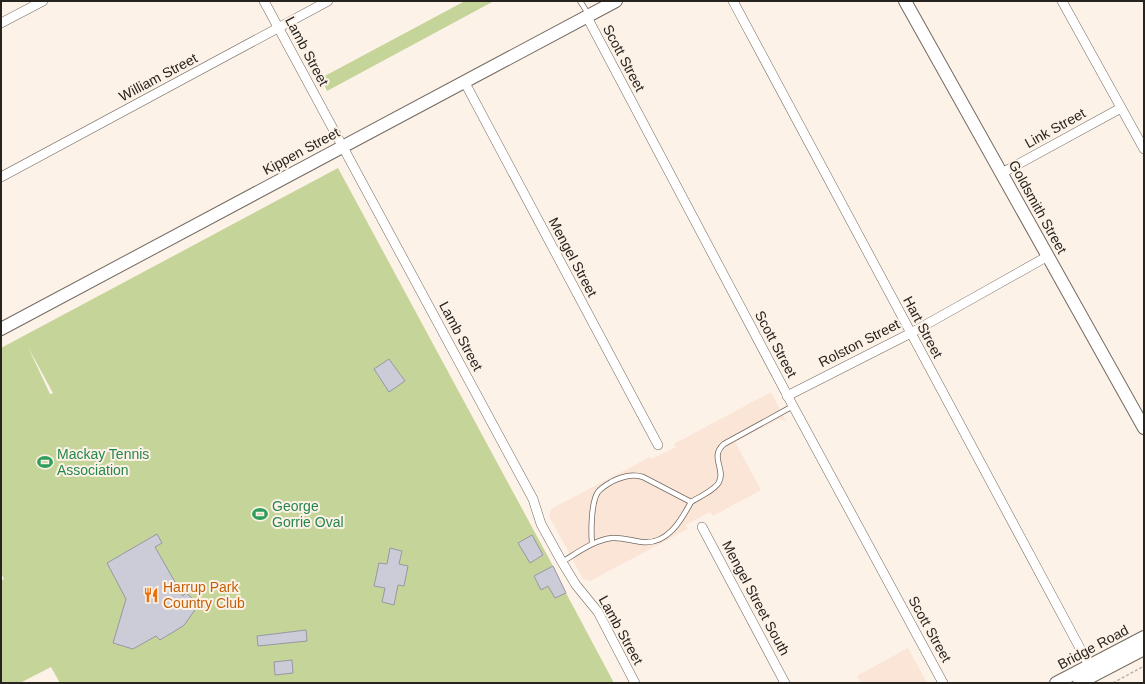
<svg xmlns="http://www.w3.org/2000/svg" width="1145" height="684" viewBox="0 0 1145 684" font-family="Helvetica,sans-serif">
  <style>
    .commercial { fill: #fae5d7 }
    .green { fill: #c5d499; fill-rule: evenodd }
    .building { fill: #ccccd9; stroke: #9897a4 }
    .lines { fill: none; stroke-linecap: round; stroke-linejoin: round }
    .service-casing { stroke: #736960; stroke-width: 6 }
    .minor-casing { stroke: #736960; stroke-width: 10 }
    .tertiary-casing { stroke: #736960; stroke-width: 14 }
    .path { stroke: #bcb3aa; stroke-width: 1.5; stroke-dasharray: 3 2; stroke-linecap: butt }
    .service { stroke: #fff; stroke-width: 4.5 }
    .minor { stroke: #fff; stroke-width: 9 }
    .tertiary { stroke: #fff; stroke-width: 12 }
    .labels { text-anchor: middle; stroke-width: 4; stroke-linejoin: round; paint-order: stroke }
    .street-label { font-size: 14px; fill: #27231f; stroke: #fdf2e7 }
    .leisure-label { font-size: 14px; fill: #27864d; stroke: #fdf2e7; text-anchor: start }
    .food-label { font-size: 14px; fill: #c56008; stroke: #fdf2e7; text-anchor: start }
  </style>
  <rect width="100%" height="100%" fill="#fdf2e7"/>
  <g class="commercial">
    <polygon points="771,392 786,421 779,419 735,442 761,490 713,516 710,512 686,525 688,529 590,581 583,579 549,516 551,509 650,457 652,459 676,447 674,444"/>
    <polygon points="908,648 927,683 861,683 857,676"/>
  </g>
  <g class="green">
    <polygon points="465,1 494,1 327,91 321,78"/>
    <path d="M 338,168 L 553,566 L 566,593 L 614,683 L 60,683 L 51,667 L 20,683 L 1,683 L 1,581 L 4,579 L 1,573 L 1,348 ZM 28,347 L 53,393 L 51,394 L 50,394 Z"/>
  </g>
  <g class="building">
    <polygon points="389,359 405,381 389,392 374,369"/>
    <polygon points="157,534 162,543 155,547 183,596 186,593 199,604 185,624 183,626 160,640 156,636 133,649 113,643 126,599 107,563"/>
    <polygon points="532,535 543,555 530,563 518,543"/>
    <polygon points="390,548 402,551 399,564 408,566 404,586 398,585 394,605 382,602 385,588 374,586 379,563 387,564"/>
    <polygon points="553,566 566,593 555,598 548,586 541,590 534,576"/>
    <polygon points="306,630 307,641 258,646 257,636"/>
    <polygon points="292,660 293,673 275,675 274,662"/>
  </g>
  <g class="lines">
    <defs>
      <g id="service">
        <polyline points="580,1 589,15"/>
        <path d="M 691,502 C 699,497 715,490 719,482 C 726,469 709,457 724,444 L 793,406"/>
        <path d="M 562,562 C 577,553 594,540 612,538 C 622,537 632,541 642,542 C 667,545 681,521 691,502 L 643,477 C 632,474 624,476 613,481 C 608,484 602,487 598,492 C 591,502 591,531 592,544"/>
      </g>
      <g id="minor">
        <polyline points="264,1 533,499 541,524 562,562 576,585 598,612 635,683"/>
        <polyline points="733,1 1089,665"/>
        <polyline points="1062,1 1144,149"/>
        <polyline points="587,17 793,406 943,683"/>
        <polyline points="1,23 43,1"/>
        <polyline points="464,81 658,445"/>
        <polyline points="1002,173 1121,108"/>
        <polyline points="1,177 328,1"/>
        <polyline points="787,396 911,333 1048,256"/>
        <polyline points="702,527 785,683"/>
      </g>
      <g id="tertiary">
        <polyline points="905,1 1144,428"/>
        <polyline points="1,329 616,1"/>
        <polyline points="1056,683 1144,637"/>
        <polyline points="1079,683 1144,649"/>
      </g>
    </defs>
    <use href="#service" class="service-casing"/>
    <use href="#minor" class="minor-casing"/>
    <use href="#tertiary" class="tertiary-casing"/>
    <polyline class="path" points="1113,683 1144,666"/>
    <use href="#service" class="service"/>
    <use href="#minor" class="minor"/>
    <use href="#tertiary" class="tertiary"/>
  </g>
  <defs>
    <symbol id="stadium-bare" viewBox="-9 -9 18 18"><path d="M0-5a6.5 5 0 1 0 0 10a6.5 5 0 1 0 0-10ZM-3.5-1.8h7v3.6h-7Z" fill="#2e9e5b" stroke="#fdf2e7" stroke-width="2.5" paint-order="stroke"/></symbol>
    <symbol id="restaurant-bare" viewBox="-9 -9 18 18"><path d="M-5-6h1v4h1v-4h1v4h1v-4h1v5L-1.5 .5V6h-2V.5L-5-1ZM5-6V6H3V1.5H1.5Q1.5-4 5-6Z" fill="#e8710a" stroke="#fdf2e7" stroke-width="2.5" paint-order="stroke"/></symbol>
  </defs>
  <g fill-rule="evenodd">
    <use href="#stadium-bare" x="34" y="451" width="22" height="22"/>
    <use href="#stadium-bare" x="249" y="503" width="22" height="22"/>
    <use href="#restaurant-bare" x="140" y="584" width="22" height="22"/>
  </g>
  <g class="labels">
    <g class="street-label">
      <text transform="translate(307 51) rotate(62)" y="5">Lamb Street</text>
      <text transform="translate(624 58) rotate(62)" y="5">Scott Street</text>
      <text transform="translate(158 77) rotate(-28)" y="5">William Street</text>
      <text transform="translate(1055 128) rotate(-29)" y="5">Link Street</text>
      <text transform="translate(301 151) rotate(-28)" y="5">Kippen Street</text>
      <text transform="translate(1038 207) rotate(61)" y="5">Goldsmith Street</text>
      <text transform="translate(573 257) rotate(62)" y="5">Mengel Street</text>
      <text transform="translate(923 327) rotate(62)" y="5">Hart Street</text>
      <text transform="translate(461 336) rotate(62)" y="5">Lamb Street</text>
      <text transform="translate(859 343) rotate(-27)" y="5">Rolston Street</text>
      <text transform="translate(776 344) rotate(62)" y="5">Scott Street</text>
      <text transform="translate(756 598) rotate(62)" y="5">Mengel Street South</text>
      <text transform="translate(930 629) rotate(61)" y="5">Scott Street</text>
      <text transform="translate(621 630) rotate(61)" y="5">Lamb Street</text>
      <text transform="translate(1093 647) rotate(-28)" y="5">Bridge Road</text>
    </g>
    <g class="leisure-label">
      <text x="57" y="459">Mackay Tennis<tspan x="57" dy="16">Association</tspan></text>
      <text x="272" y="511">George<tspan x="272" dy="16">Gorrie Oval</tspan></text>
    </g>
    <g class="food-label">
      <text x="163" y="592">Harrup Park<tspan x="163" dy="16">Country Club</tspan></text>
    </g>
  </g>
  <rect width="1145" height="684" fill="none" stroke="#27231f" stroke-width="4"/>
</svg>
